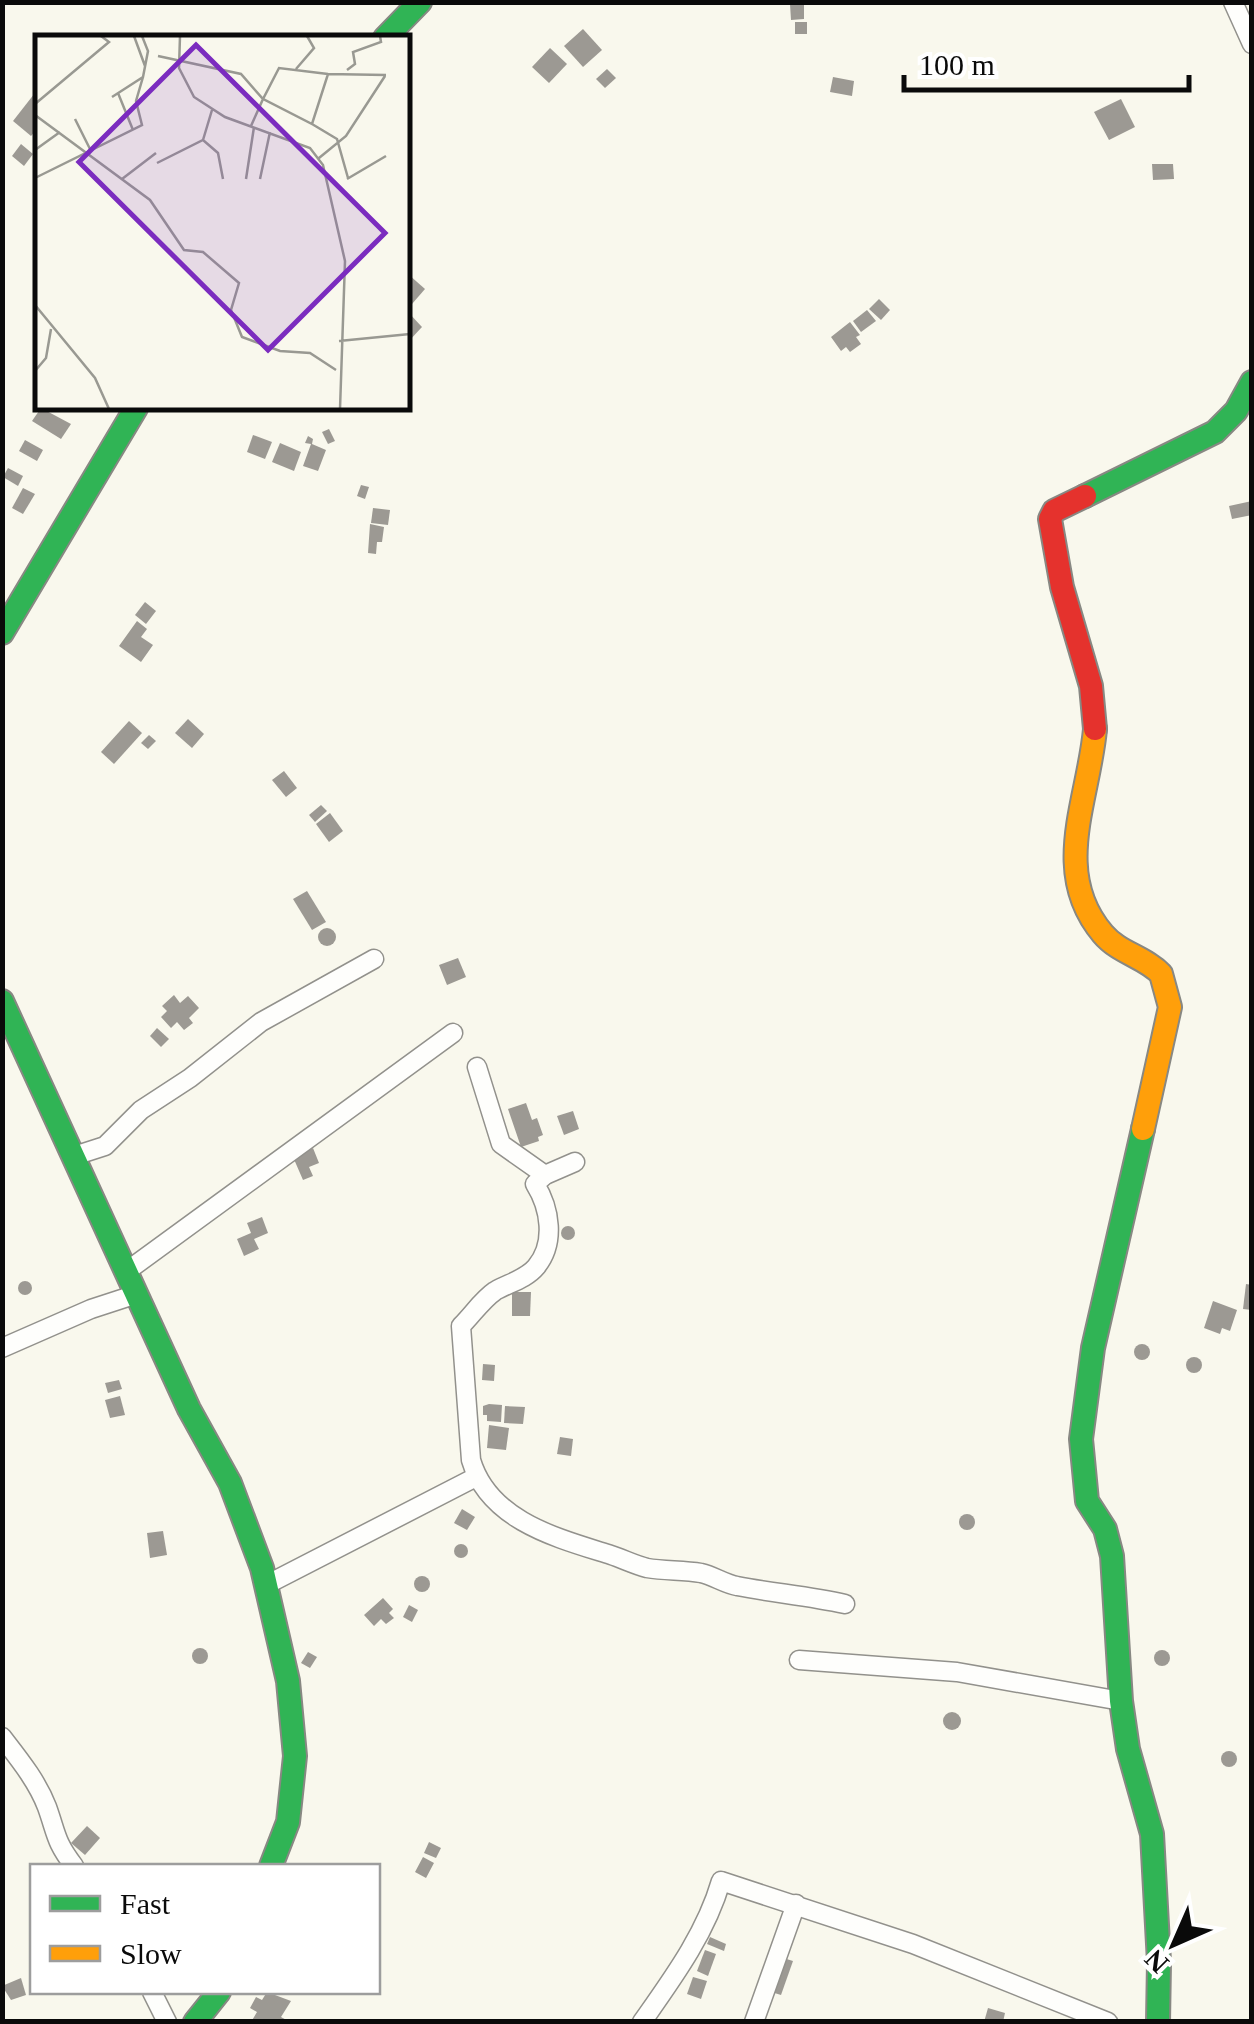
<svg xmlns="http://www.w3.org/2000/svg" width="1254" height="2024" viewBox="0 0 1254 2024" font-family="'Times New Roman',serif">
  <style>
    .building { fill: #9c9993 }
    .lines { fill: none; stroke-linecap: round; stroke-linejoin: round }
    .street-casing { stroke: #92918c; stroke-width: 21 }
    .fast-casing { stroke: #888883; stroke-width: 26 }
    .slow-casing { stroke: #888883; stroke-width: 26 }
    .jam-casing { stroke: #888883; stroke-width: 26 }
    .street { stroke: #fefefc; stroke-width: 18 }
    .fast { stroke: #30b455; stroke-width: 22 }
    .slow { stroke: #ff9f0a; stroke-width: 22 }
    .jam { stroke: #e5322d; stroke-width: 22 }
    .inset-road { fill: none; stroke: #999992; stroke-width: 2.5 }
    .view { fill: #7b2cbf; fill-opacity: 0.15; stroke: #7b2cbf; stroke-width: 5 }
    .inset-edge { fill: none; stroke: #0a0a0a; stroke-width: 5 }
  </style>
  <rect width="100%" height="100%" fill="#f9f8ed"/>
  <g class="building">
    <polygon points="790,4 804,4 804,19 791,20"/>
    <rect x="795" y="22" width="12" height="12"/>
    <polygon points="583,29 602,50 583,67 564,46"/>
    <polygon points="550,48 567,64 549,83 532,67"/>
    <polygon points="607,69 616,78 605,88 596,79"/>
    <polygon points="833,77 854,81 852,96 830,92"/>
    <polygon points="38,89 38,128 31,136 13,121"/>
    <polygon points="1121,99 1135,127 1109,140 1094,112"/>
    <polygon points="21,144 33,154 24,166 12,156"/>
    <polygon points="1152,164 1173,164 1174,179 1153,180"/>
    <polygon points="408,274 425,289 412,304 408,300"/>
    <polygon points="879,299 890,310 881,320 869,309"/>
    <polygon points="867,310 876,321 861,332 853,321"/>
    <polygon points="408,312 422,327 408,342"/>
    <polygon points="850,322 860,335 856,337 861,344 850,352 846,347 841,351 831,337"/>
    <polygon points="41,408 71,424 61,439 32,421"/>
    <polygon points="329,429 335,441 328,444 322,432"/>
    <polygon points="253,435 272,442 265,459 247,452"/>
    <polygon points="308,436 313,439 312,444 326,450 318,471 303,466 311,444 305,443"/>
    <polygon points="25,440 43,450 37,461 19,451"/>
    <polygon points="280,443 301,452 294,471 272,462"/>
    <polygon points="8,468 23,476 18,486 3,477"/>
    <polygon points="361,485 369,487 365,499 357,496"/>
    <polygon points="23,488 35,494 23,514 12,508"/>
    <polygon points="1252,501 1252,515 1232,519 1229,506"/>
    <polygon points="373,508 390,510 388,525 371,523"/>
    <polygon points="370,524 384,527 382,542 377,542 376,554 368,553"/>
    <polygon points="145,602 156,611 146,624 135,615"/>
    <polygon points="137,621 147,629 141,637 153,645 141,662 119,646"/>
    <polygon points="188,719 204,734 192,748 175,733"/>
    <polygon points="129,721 142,733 114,764 101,752"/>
    <polygon points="149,735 156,741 148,749 141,743"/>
    <polygon points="284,771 297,788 286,797 272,780"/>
    <polygon points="321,805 327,811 315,822 309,815"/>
    <polygon points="330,813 343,831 329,842 316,824"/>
    <polygon points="307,891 326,922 312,930 293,899"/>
    <circle cx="327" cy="937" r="9"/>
    <polygon points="458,958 466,977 447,985 439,965"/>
    <polygon points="174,995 180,1003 188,996 199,1008 189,1018 193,1023 184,1030 177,1022 171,1028 161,1017 167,1011 162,1006"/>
    <polygon points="157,1028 169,1039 161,1047 150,1036"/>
    <polygon points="526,1103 532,1120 537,1118 543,1135 538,1137 539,1141 521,1147 508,1109"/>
    <polygon points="573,1111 579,1129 564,1135 557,1116"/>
    <polygon points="313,1148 319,1163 309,1167 313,1176 303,1180 293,1157"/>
    <polygon points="262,1217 268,1233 254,1239 259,1249 244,1256 237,1239 251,1233 247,1223"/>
    <circle cx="568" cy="1233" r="7"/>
    <circle cx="25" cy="1288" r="7"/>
    <polygon points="1246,1284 1252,1285 1252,1310 1243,1309"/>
    <polygon points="512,1292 531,1292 530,1316 512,1316"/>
    <polygon points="1213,1301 1237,1310 1230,1331 1222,1328 1220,1334 1204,1328"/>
    <circle cx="1142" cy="1352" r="8"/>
    <circle cx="1194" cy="1365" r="8"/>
    <polygon points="483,1364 495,1365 494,1381 482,1380"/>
    <polygon points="119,1380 122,1389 108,1393 105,1383"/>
    <polygon points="120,1396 125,1415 110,1418 105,1400"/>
    <polygon points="489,1404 502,1405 501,1422 487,1421 487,1415 483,1415 483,1406"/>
    <polygon points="505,1406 525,1407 523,1424 504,1423"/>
    <polygon points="489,1425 509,1428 506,1450 487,1448"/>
    <polygon points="560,1437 573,1439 571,1456 557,1454"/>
    <polygon points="462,1509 475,1517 467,1530 454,1523"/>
    <circle cx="967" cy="1522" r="8"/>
    <polygon points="163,1531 167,1555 150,1558 147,1533"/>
    <circle cx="461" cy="1551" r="7"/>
    <circle cx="422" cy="1584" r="8"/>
    <polygon points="383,1598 393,1609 389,1613 394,1618 386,1624 381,1619 374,1626 364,1615"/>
    <polygon points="409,1605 418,1610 412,1622 403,1617"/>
    <circle cx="200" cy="1656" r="8"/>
    <circle cx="1162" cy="1658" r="8"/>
    <polygon points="308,1652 317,1657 310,1668 301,1663"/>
    <circle cx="952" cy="1721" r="9"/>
    <circle cx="1229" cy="1759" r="8"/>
    <polygon points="87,1826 100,1838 85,1855 71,1843"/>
    <polygon points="429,1842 441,1848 436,1858 424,1853"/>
    <polygon points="423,1857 434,1863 426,1878 415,1872"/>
    <polygon points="710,1937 726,1944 724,1951 707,1944"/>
    <polygon points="705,1950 716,1954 708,1976 697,1971"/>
    <polygon points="780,1957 793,1961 781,1995 768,1991"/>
    <polygon points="693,1977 707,1981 701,1999 687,1994"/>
    <polygon points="21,1978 26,1995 11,2000 2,1986"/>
    <polygon points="267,1992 291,2001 281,2017 290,2022 251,2022 257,2012 250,2008 256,1997 262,2000"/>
    <polygon points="988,2008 1005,2013 1003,2022 984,2022"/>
  </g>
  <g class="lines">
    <defs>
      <g id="street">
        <polyline points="1233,2 1252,44"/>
        <polyline points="477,1067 501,1144 545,1175"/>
        <polyline points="74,1156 105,1146 141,1110 190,1078 261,1022 374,959"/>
        <path d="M 575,1162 L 545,1175 L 535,1184 C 550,1208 556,1243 536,1267 C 526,1279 509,1283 495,1291 C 482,1300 473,1314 461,1326 L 471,1460 C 489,1521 557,1538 611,1555 C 623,1559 635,1565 647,1568 C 665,1571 683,1570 701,1573 C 714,1576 725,1584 737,1586 C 773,1593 809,1596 845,1604"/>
        <polyline points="127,1271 453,1033"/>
        <polyline points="2,1348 91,1309 137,1294"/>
        <polyline points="266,1585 476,1477"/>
        <polyline points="799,1660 957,1672 1121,1701"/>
        <path d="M 2,1737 C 19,1759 37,1781 47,1807 C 57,1835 55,1841 74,1866"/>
        <polyline points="152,1992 167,2022"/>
        <path d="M 642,2022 C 673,1978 706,1933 721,1881 L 913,1944 L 1108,2022"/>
        <polyline points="754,2022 796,1904"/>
      </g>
      <g id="fast">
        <polyline points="385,38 420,2"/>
        <polyline points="1085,496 1215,432 1236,411 1252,382"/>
        <polyline points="2,633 136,408"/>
        <polyline points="2,1001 189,1409 230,1483 262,1568 288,1681 295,1756 288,1822 271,1866"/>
        <polyline points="1143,1129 1093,1348 1081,1439 1087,1501 1105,1529 1112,1556 1121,1701 1128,1749 1152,1834 1159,1962 1158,2022"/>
        <polyline points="195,2022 219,1992"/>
      </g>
      <path id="slow" d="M 1095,729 C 1089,799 1050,872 1103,934 C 1119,953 1145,957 1161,974 L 1170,1007 L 1143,1129"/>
      <polyline id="jam" points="1085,496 1054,511 1050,519 1062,587 1091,686 1095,729"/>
    </defs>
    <use href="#street" class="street-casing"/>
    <use href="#fast" class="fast-casing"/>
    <use href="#slow" class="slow-casing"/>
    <use href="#jam" class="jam-casing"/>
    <use href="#street" class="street"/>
    <use href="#fast" class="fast"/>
    <use href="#slow" class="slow"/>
    <use href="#jam" class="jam"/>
  </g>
  <g transform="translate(35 35)">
    <rect width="375" height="375" fill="#f9f8ed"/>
    <path class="inset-road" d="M 99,1 L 110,31M 145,1 L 144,33 L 159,62 L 190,82 L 275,113 L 288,130 L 310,226 L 305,374M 123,21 L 206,39 L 228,64 L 244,33 L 293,39M 261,34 L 279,13 L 272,1M 312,35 L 320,29 L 318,17 L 346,7 L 345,1M 83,58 L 98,95M 77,62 L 108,42 L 113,16 L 107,1M 0,69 L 74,7 L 66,1M 0,80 L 115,165 L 149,215 L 168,217 L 204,248 L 196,275 L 207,302 L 245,316 L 275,318 L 301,335M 40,84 L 55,114M 277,89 L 302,104 L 313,143M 216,91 L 228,64 L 277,89 L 293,39 L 351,40M 168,105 L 177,75M 0,115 L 25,97M 284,123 L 311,101 L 350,41M 122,128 L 168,105 L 183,118 L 188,144M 0,143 L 107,90 L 101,66 L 108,42M 87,144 L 121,118M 211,144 L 219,92M 225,144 L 235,97M 312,144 L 351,121M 0,270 L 60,343 L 74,374M 304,306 L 375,299M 0,336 L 11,323 L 16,294"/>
    <path class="view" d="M 161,10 L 350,198 L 233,315 L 44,127 Z"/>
    <rect width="375" height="375" class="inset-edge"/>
  </g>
  <rect width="1254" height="2024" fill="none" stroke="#0a0a0a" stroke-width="10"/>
  <rect x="30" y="1864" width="350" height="130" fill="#ffffff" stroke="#9d9d9d" stroke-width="2.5"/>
  <rect x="50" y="1896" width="50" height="15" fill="#30b455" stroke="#9d9d9d" stroke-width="2.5"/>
  <text x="120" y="1914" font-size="30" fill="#0a0a0a">Fast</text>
  <rect x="50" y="1946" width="50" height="15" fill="#ff9f0a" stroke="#9d9d9d" stroke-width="2.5"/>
  <text x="120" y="1964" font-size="30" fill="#0a0a0a">Slow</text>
  <g transform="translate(1174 1944) rotate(225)" stroke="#ffffff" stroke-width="8" paint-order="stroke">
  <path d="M0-8L18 38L0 25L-18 38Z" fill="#0a0a0a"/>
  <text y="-15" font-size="28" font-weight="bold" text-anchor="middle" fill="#0a0a0a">N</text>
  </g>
  <path d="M904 75v15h285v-15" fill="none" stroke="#0a0a0a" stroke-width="5"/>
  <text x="919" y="75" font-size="30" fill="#0a0a0a" stroke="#ffffff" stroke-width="8" paint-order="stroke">100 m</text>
</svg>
